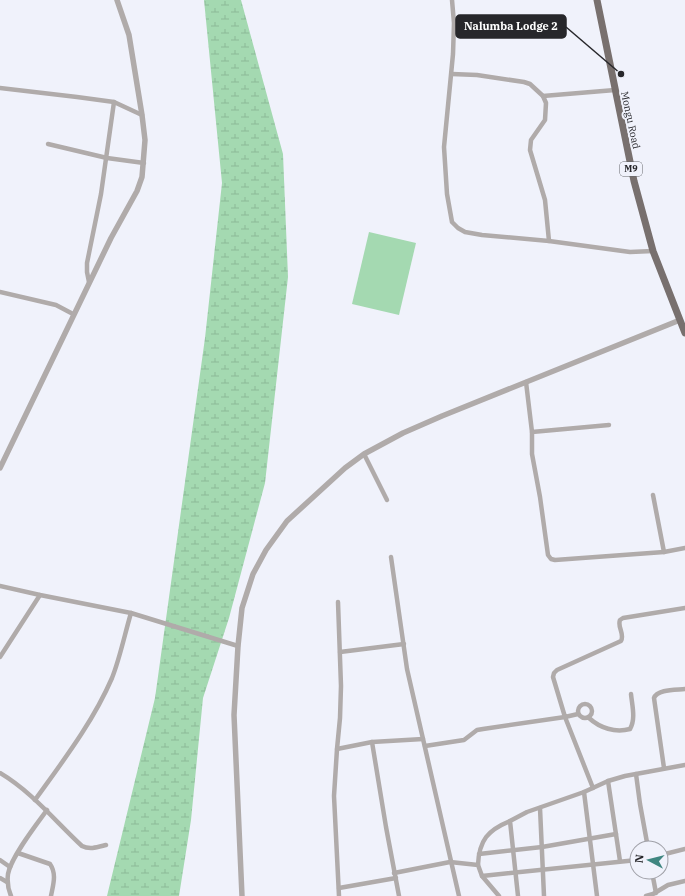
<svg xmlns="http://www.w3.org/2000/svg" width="685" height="896" viewBox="0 0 685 896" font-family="'IBM Plex Serif',serif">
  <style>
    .wetland { fill: url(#wetland-marsh) }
    .pitch { fill: #a4d9b1 }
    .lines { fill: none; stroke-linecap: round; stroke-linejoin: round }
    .minor { stroke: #b0abaa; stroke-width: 4.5 }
    .tertiary { stroke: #b0abaa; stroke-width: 5.5 }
    .primary { stroke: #78706e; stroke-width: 7 }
    .labels { text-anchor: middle; stroke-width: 4; stroke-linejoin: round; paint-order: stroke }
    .shield { fill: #f0f2fb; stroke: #636469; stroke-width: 1 }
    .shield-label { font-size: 9px; font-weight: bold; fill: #27272b }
    .street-label { font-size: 10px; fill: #27272b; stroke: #f0f2fb }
    .leader { fill: none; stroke: #27272b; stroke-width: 1.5 }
    .callout-dot { fill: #27272b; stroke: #f0f2fb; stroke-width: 1.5 }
    .callout { fill: #27272b; stroke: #27272b; stroke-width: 1.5 }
    .callout-label { font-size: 11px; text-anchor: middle; font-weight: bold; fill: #fff }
  </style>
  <defs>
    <pattern id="wetland-marsh" width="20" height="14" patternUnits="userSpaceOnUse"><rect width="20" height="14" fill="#a4d9b1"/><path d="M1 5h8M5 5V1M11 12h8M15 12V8" fill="none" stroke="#8dba98"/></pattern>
  </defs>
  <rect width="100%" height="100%" fill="#f0f2fb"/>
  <polygon class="wetland" points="204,0 241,0 283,154 288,277 265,483 229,618 203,698 191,820 179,896 107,896 155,698 205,338 222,183"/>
  <polygon class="pitch" points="369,232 416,243 399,315 352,304"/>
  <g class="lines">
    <g class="minor">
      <polyline points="452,0 454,23 453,54 444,147 447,194 452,222 458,228 465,232 482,235 549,241 630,252 653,251"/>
      <polyline points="452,74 477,75 524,82 530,84 543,96 615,90"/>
      <polyline points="0,88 77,97 114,102 142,115"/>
      <polyline points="543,96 546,103 545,120 531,140 530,150 545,200 549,241"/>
      <polyline points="48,144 107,158 144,163"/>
      <polyline points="89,282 87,272 87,263 101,194 114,102"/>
      <polyline points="0,292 56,305 73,314"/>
      <polyline points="526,382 532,432 609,425"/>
      <polyline points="532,432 532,454 540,497 548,555 551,559 555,560 664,552 685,548"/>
      <polyline points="364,454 387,500"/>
      <polyline points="653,495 664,552"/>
      <polyline points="391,557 407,669 459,896"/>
      <polyline points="0,586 40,595 131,613 238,646"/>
      <polyline points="338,602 341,686 340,718 337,749 334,796 339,896"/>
      <polyline points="340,652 404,644"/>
      <polyline points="0,657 40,595"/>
      <circle cx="585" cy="711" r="7"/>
      <path d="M 578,714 L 565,717 L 553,677 L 554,673 L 557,670 L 621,641 C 625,634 617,627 620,620 L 623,618 L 685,608"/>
      <path d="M 589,718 C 600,728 615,733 630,729 C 636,719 632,705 631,694"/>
      <polyline points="372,742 386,827 399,896"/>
      <polyline points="425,746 464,740 477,730 483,729 565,717 593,788"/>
      <polyline points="337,749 372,742 423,739"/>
      <path d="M 664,768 L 654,698 C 657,689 676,690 685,689"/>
      <path d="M 0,773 C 32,792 55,821 82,846 C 90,850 98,847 106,845"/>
      <polyline points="636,774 640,804 648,848"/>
      <polyline points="608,781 620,861"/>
      <polyline points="584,792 597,896"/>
      <path d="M 35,800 C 63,761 93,722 112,678 C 120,658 125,633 131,613"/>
      <polyline points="540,808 544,896"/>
      <path d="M 18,853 L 50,864 C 57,874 53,885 51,896"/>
      <polyline points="479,854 542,847 616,834"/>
      <polyline points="661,855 685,849"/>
      <polyline points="0,860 10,867"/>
      <path d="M 478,865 C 479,840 488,830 510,821"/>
      <polyline points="652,872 656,893"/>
      <polyline points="394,873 450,862 478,865 482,876 499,896"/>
      <polyline points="482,876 637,860"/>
      <polyline points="0,878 7,882"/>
      <polyline points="339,888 396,878"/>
      <path d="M 11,896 C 8,889 7,882 8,874 C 11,857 36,825 47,810"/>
      <polyline points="518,896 510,821 527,812 584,792 608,781 625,776 685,765"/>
      <polyline points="646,896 653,894 668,885 685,881"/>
    </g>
    <g class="tertiary">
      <polyline points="0,468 111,238 137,191 142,177 145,140 142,115 129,35 117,0"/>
      <polyline points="242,896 234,715 238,646 242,608 253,574 266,550 287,521 345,468 364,454 403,433 442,416 680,320"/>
    </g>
    <polyline class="primary" points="597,0 634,181 653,251 685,333"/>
  </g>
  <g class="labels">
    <rect class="shield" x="620" y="162" width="22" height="14" rx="3"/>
    <g class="shield-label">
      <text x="631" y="172">M9</text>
    </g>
    <g class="street-label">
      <text transform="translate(631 120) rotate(78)" y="4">Mongu Road</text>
    </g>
  </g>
  <path class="leader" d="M621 74L566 27"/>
  <circle class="callout-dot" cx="621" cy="74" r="4"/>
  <rect class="callout" x="456" y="15" width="110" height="23" rx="4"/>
  <g class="callout-label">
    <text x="511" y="30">Nalumba Lodge 2</text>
  </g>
  <g transform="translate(649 860) rotate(277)"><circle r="19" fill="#f0f2fb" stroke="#a0a1a8"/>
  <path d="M0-3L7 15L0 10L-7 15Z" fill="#3f8681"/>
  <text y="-6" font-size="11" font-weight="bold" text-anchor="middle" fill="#27272b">N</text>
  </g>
</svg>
